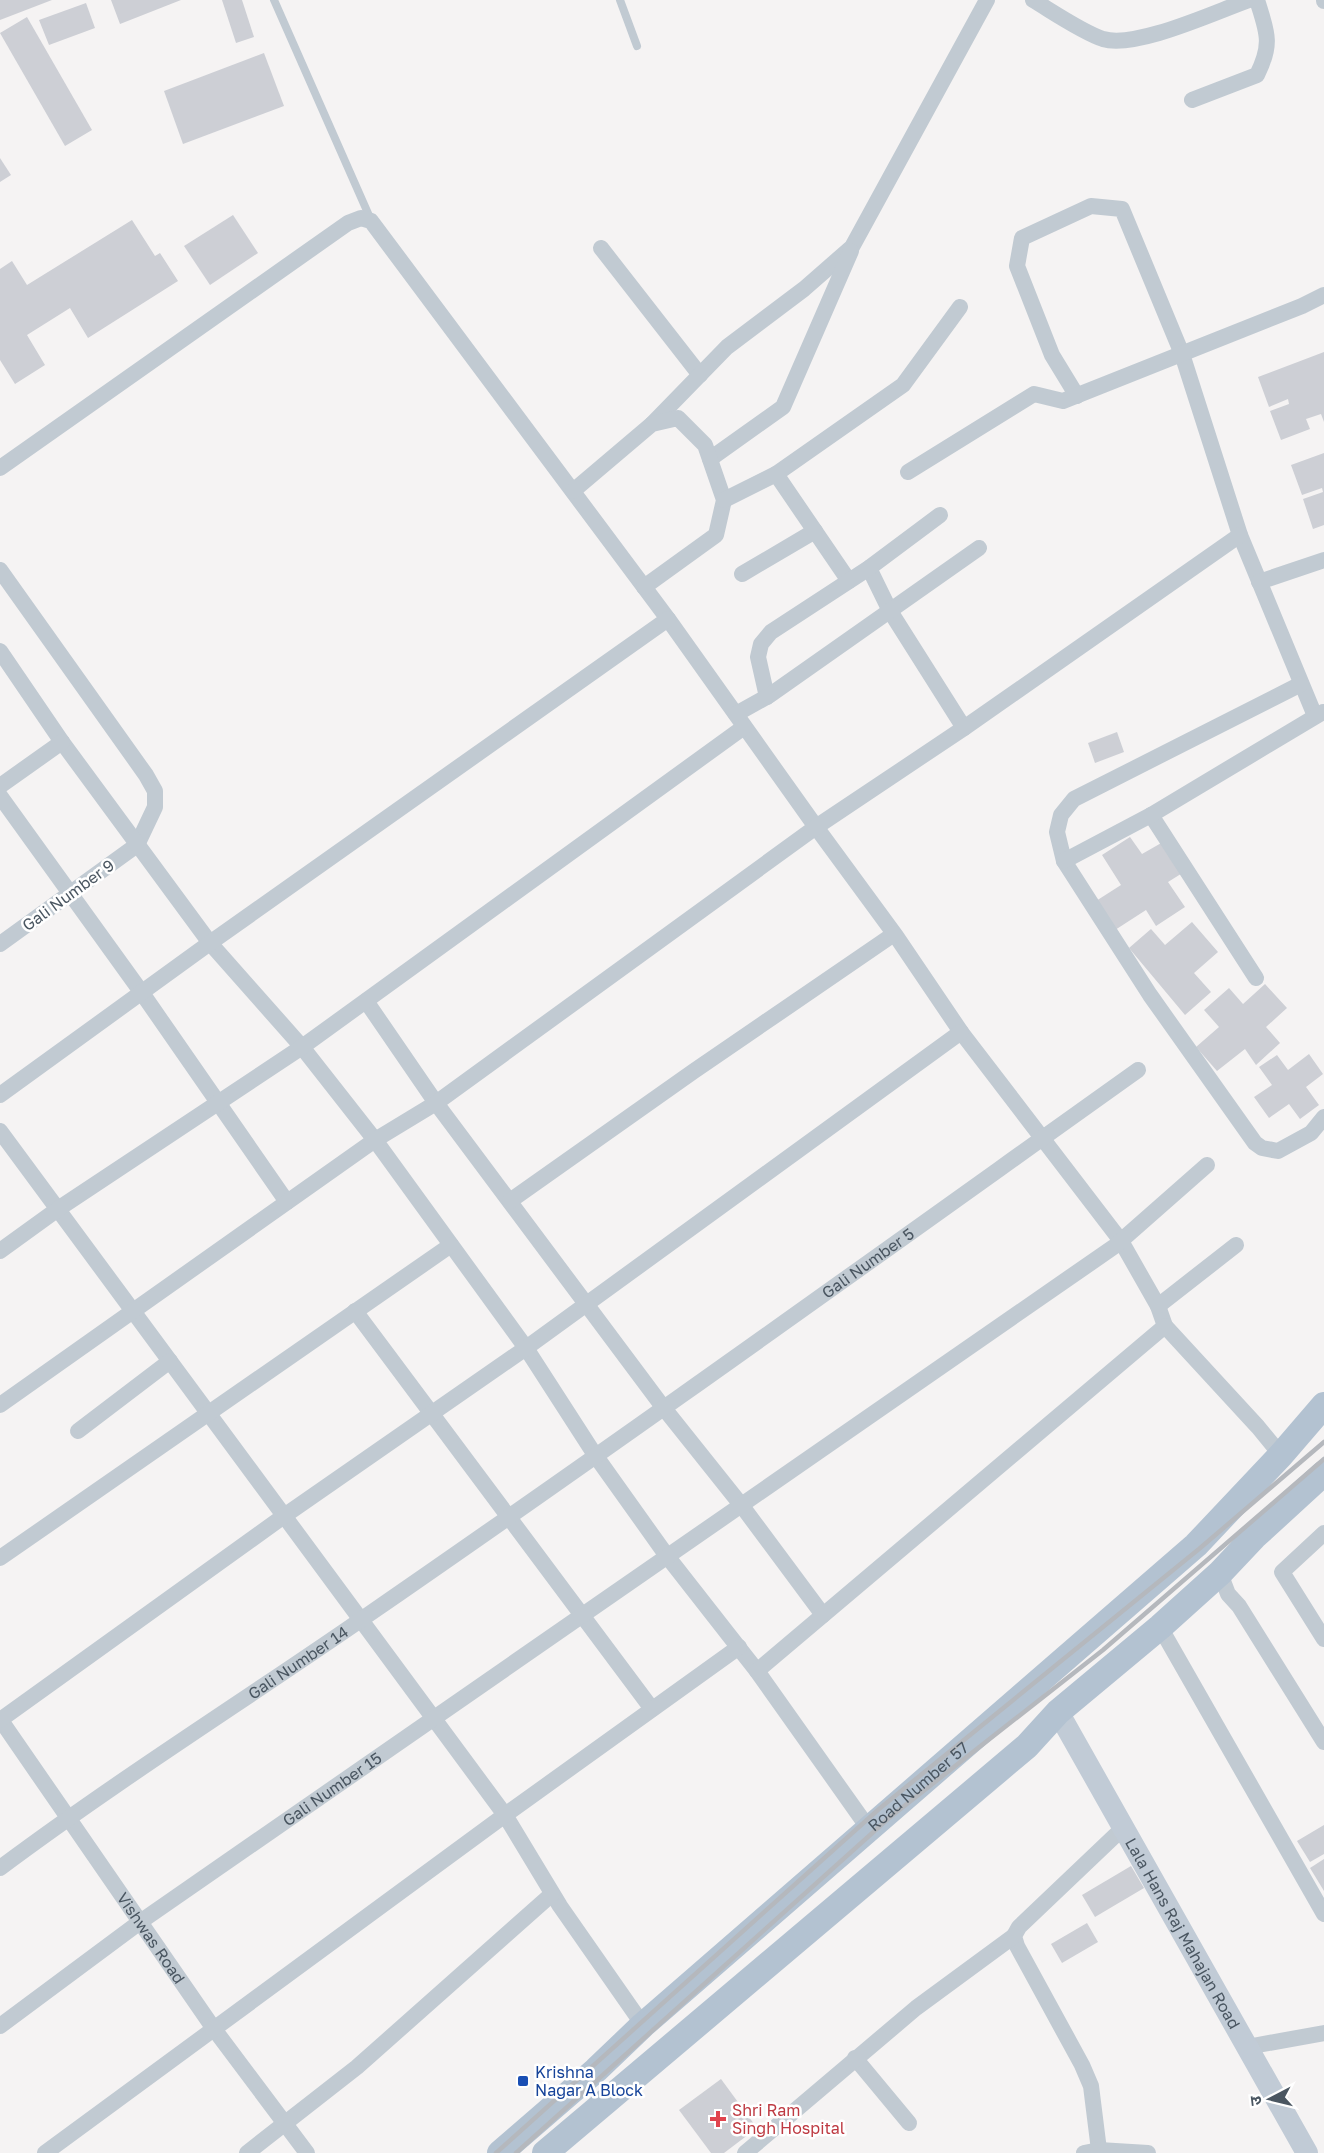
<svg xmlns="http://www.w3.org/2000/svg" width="1324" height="2153" viewBox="0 0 1324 2153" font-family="'Golos Text','Noto Sans Devanagari',sans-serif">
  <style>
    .building { fill: #cdcfd5 }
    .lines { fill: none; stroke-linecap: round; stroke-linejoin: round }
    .lane { stroke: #c1cad2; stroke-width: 8 }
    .street { stroke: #c1cad2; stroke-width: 16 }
    .secondary { stroke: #c1cbd6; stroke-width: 22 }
    .primary { stroke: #b3c2d1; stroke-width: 26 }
    .rail { stroke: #b5b8bd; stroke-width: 4.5 }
    .transit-dot { fill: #1a4fb4; stroke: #fff; stroke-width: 2 }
    .health-dot { fill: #e0444e; stroke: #fff; stroke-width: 2 }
    .labels { text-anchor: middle; stroke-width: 5; stroke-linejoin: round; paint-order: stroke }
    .street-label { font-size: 16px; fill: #4a5661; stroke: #fff }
    .transit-label { font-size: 16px; fill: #164399; stroke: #fff; text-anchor: start }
    .health-label { font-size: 16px; fill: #be3a42; stroke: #fff; text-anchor: start }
  </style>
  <rect width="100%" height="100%" fill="#f5f3f3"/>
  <g class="building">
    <polygon points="0,0 52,0 0,20"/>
    <polygon points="111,0 181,0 120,24"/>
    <polygon points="222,0 242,0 254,37 236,43"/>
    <polygon points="86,3 95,28 49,45 39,20"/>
    <polygon points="27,17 92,130 65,146 0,33"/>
    <polygon points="264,53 284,106 183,144 164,91"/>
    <polygon points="0,158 11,175 0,182"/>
    <polygon points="233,215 258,253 210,285 184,246"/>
    <polygon points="132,220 155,256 160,253 178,281 88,338 70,308 27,335 45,365 15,384 0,360 0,269 12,261 27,285"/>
    <polygon points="1324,352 1324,422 1321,414 1306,419 1310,429 1281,440 1270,411 1289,404 1288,399 1269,407 1258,377"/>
    <polygon points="1324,453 1324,525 1313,529 1303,499 1323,492 1322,488 1302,495 1291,465"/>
    <polygon points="1117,732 1124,752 1095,763 1088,743"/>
    <polygon points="1130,837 1142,854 1163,842 1184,872 1168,882 1185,907 1156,926 1146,910 1115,930 1096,901 1121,885 1102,855"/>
    <polygon points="1192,922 1218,952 1194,973 1211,992 1185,1015 1129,948 1151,929 1165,945"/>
    <polygon points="1265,984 1287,1008 1266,1027 1280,1043 1256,1065 1245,1049 1217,1071 1196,1047 1219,1027 1204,1010 1229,988 1243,1004"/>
    <polygon points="1309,1054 1323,1074 1306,1087 1319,1105 1300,1119 1289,1104 1269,1118 1254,1097 1272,1085 1259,1067 1277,1055 1288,1070"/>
    <polygon points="1324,1825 1324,1854 1310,1862 1297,1841"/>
    <polygon points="1324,1859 1324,1891 1310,1868"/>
    <polygon points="1131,1866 1144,1888 1095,1917 1082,1895"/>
    <polygon points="1087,1923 1098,1942 1062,1963 1051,1944"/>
    <polygon points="721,2079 757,2128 724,2153 711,2153 679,2110"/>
  </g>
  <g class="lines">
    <g class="lane">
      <polyline points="274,0 371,220"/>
      <polyline points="620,0 637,46"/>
    </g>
    <g class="street">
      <path d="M 1033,0 C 1053,12 1082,32 1103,39 C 1136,49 1215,12 1249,0"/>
      <polyline points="1324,0 1324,1"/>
      <path d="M 1192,100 L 1257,75 C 1273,43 1267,32 1257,0"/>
      <polyline points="601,248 700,375"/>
      <polyline points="1077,396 1052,355 1017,266 1022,238 1091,206 1122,209 1182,354 1240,535 1315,716"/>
      <polyline points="652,424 727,347 804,289 852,247 987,0"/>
      <polyline points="710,459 783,407 851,251"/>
      <polyline points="0,468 348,223 361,218 371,221 668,619 816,827 896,936 961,1032 1121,1241 1158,1306 1165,1326 1258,1427 1281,1455"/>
      <polyline points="908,472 1034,394 1063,401 1302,306 1324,295"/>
      <polyline points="573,491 652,424 678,418 705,445 724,500 716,535 644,587"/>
      <polyline points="724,500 776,474"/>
      <polyline points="869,568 890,611 964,728"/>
      <polyline points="0,570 146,775 155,791 155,807 137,845 0,944"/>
      <polyline points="742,574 815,531"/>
      <polyline points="849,581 776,474 903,385 960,307"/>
      <polyline points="1259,582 1324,560"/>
      <polyline points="0,651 62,742 210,943 302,1047 375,1140 526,1348 595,1455 667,1556 757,1671 869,1829"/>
      <polyline points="1301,684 1074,799 1061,815 1057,832 1064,861 1150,995 1255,1143 1262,1148 1278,1151 1311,1133 1324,1117"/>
      <polyline points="767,697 758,657 761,644 771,632 869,568 940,515"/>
      <polyline points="736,714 770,695 979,548"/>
      <polyline points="0,786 62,742"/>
      <polyline points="0,796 142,993 287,1202"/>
      <polyline points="1151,815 1256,978"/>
      <polyline points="1064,861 1151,815 1323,712"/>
      <polyline points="366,1001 436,1103 663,1407 742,1506 823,1615"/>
      <polyline points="0,1095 207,945 668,619"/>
      <polyline points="0,1131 505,1815 560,1906 643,2025"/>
      <polyline points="510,1201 694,1071 894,934"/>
      <polyline points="0,1251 58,1209 302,1047 744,727"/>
      <polyline points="1158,1306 1236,1245"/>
      <polyline points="355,1311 652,1709"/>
      <polyline points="0,1405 375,1140 436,1103 816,827 964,728 1240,535"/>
      <polyline points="78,1431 170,1361"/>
      <polyline points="1324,1533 1282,1572 1324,1639"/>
      <polyline points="0,1558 451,1245"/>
      <polyline points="1220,1573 1228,1594 1239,1606 1324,1742"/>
      <polyline points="1160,1627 1324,1914"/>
      <polyline points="757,1671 1165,1326"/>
      <path id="s1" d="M 0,1719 L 214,2029 L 307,2153"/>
      <polyline points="0,1720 284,1516 526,1348 961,1032"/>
      <path id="s2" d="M 0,1868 C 118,1780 242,1702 362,1619 C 623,1439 880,1254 1138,1070"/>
      <path id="s3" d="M 0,2026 L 140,1922 L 1115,1246 L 1207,1165"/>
      <polyline points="1247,2047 1324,2033"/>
      <polyline points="855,2058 909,2123"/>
      <polyline points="1099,2150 1091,2086 1082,2065 1017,1946 1014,1936 1019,1927 1123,1828"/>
      <polyline points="45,2153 505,1815 739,1647"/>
      <polyline points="247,2153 357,2067 552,1894"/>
      <polyline points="745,2153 916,2008 1014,1936"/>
      <polyline points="1084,2153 1099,2150 1148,2153"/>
    </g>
    <path class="secondary" id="s4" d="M 1058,1712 L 1307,2153"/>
    <g class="primary">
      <path id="s5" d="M 500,2153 L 596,2070 L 643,2025 L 1196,1545 L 1281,1455 L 1324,1405"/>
      <polyline points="545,2153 1027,1746 1058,1712 1160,1627 1220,1573 1254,1537 1324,1473"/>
    </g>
    <g class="rail">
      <polyline points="496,2153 879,1809 1199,1549 1324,1442"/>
      <polyline points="516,2153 889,1818 1103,1650 1324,1459"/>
    </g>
  </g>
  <rect class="transit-dot" x="517" y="2075" width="12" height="12" rx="3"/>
  <path class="health-dot" d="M715 2110h6v6h6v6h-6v6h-6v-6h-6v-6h6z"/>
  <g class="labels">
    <g class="street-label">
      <text transform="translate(68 895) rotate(-36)" y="6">Gali Number 9</text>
      <text dy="6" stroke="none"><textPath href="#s2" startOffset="1058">Gali Number 5</textPath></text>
      <text dy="6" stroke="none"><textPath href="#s2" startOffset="362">Gali Number 14</textPath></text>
      <text dy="6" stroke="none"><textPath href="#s5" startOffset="556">Road Number 57</textPath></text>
      <text dy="6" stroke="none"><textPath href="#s3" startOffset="408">Gali Number 15</textPath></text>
      <text dy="6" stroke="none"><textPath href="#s4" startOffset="254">Lala Hans Raj Mahajan Road</textPath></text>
      <text dy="6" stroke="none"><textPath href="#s1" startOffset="266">Vishwas Road</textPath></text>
    </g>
    <g class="transit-label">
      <text x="535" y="2078">Krishna<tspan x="535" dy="18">Nagar A Block</tspan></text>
    </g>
    <g class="health-label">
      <text x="732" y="2116">Shri Ram<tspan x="732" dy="18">Singh Hospital</tspan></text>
    </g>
  </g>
  <g transform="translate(1270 2099) rotate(263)" stroke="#ffffff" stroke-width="4.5" paint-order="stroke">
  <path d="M0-4.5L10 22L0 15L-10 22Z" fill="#4a5661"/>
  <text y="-9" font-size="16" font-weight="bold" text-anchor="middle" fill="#4a5661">उ</text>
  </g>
</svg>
